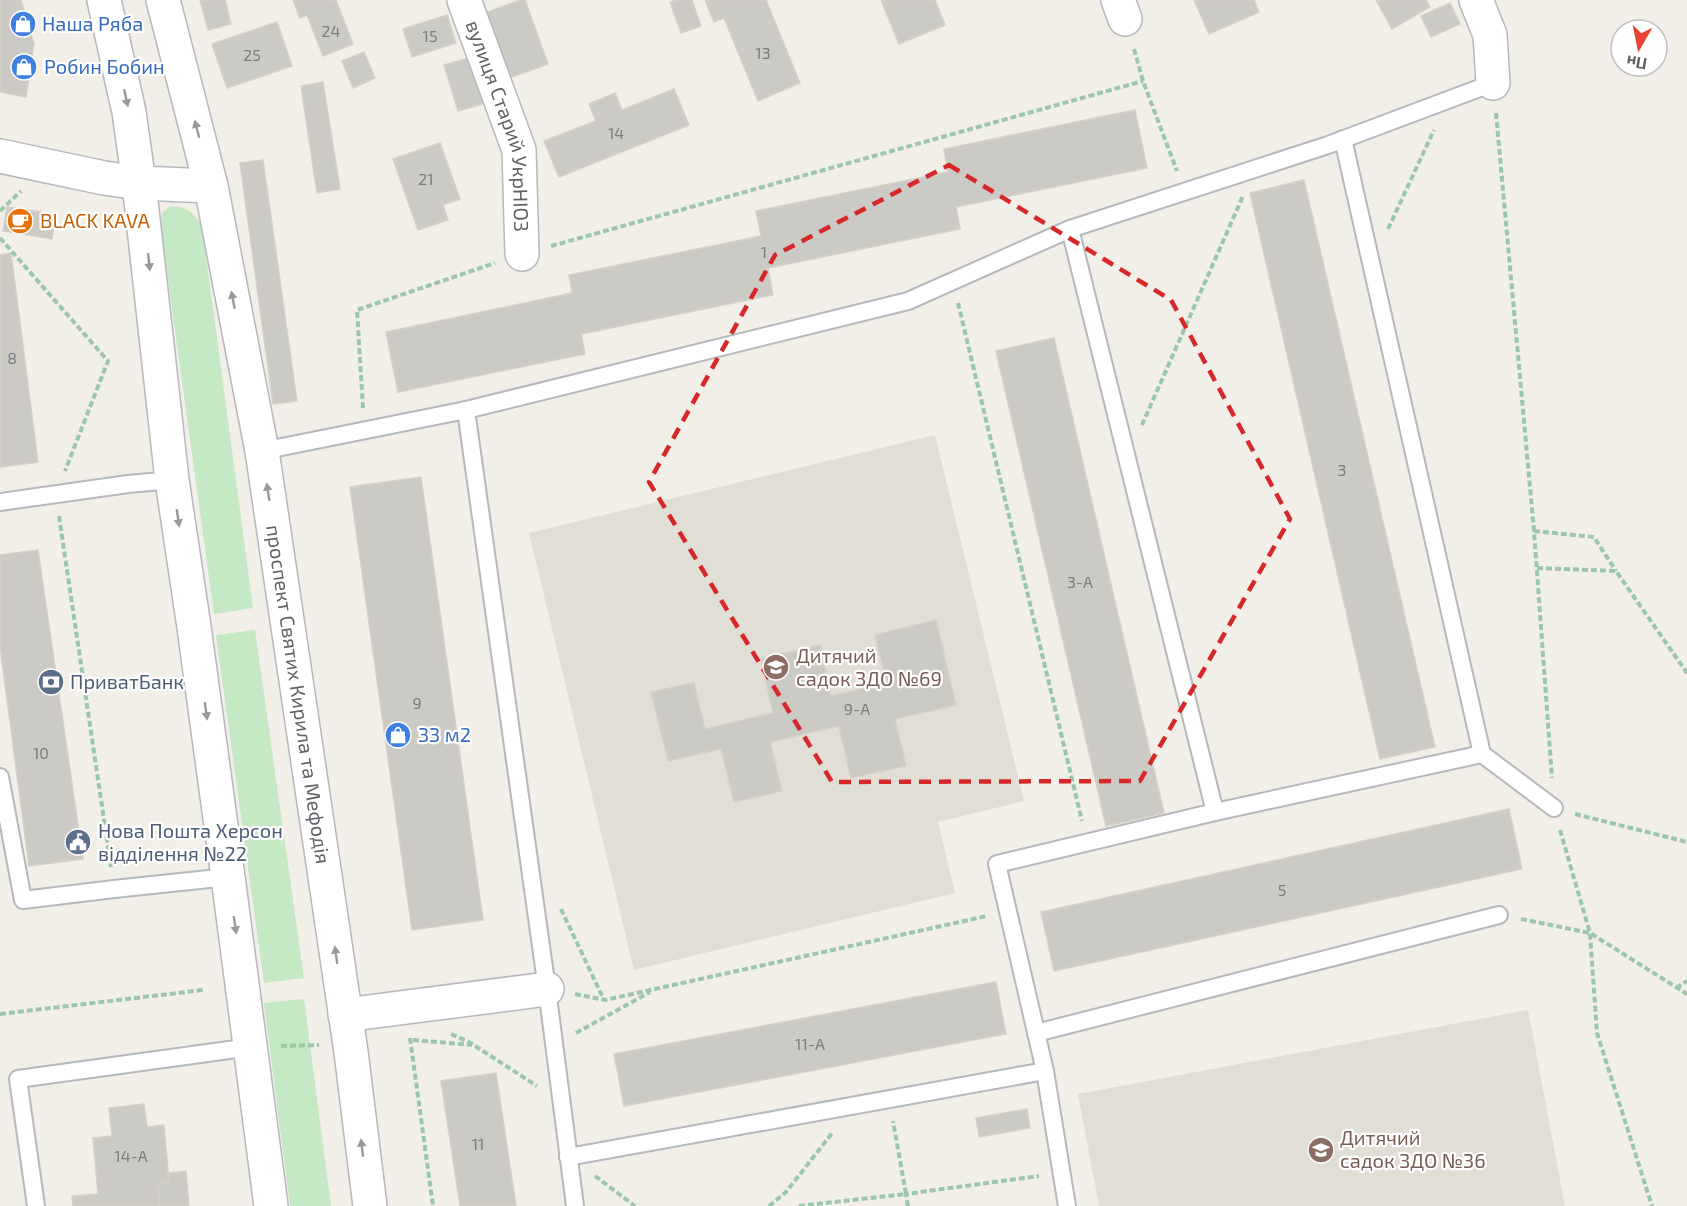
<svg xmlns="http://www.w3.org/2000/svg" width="1687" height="1206" viewBox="0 0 1687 1206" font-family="'Exo 2',sans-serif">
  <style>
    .education { fill: #e1ded6 }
    .green { fill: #c5e8c5 }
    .building { fill: #cccac5; stroke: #d6d1c6; stroke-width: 1.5 }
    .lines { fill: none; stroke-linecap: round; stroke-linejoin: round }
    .service-casing { stroke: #b5b8bc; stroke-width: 20 }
    .minor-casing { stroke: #b5b8bc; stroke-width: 36 }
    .path { stroke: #9cc7a9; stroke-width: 4; stroke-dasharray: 6 3; stroke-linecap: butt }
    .service { stroke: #fff; stroke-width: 16 }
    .minor { stroke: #fff; stroke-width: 33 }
    .oneway { fill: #979a9d }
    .marked { fill: none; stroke: #d62828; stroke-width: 4.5; stroke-dasharray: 12 8; stroke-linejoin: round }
    .labels { text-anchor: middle; stroke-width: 4.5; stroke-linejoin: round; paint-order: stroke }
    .number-label { font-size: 16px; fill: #7a7d7f }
    .shop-label { font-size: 20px; fill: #366cbe; stroke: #fff; text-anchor: start }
    .street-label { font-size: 20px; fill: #5f6368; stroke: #fff }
    .food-label { font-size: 20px; fill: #c56008; stroke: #fff; text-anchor: start }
    .education-label { font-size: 20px; fill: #785e54; stroke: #fff; text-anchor: start }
    .service-label { font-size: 20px; fill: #4e5e75; stroke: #fff; text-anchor: start }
  </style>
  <rect width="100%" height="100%" fill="#f1efe8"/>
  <g class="education">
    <polygon points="935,435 1024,801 938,822 955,893 634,970 529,533"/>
    <polygon points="1528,1010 1565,1206 1099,1206 1078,1094"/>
  </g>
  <g class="green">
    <path d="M 170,206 C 188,207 192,211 202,226 L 253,608 L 214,614 L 160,221 L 163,212 Z"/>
    <polygon points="255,630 304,978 264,983 216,635"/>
    <polygon points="304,999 331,1206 290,1206 264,1003"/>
  </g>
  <g class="building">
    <polygon points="0,0 21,0 34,44 26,97 0,92"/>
    <polygon points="200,0 225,0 231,24 208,30"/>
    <polygon points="293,0 336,0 353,44 323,56 307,15 300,18"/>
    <polygon points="520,0 525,0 548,64 504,80 480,15"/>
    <polygon points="676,0 692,0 701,26 681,33 670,2"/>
    <polygon points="705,0 766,0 800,83 758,101 724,18 714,22"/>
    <polygon points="881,0 935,0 945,25 899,44"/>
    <polygon points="1194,0 1254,0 1259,12 1209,34"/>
    <polygon points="1376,0 1426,0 1430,7 1392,29"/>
    <polygon points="1450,3 1460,24 1431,37 1421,16"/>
    <polygon points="447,15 456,43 412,57 403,29"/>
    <polygon points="277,22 292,66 227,88 212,44"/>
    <polygon points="364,52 375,78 353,88 342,61"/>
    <polygon points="472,57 486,103 458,111 444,65"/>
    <polygon points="323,82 340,189 317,193 301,86"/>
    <polygon points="674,89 689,125 559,177 544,141 596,121 589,104 615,93 622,110"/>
    <polygon points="1135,110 1147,168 956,207 960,229 768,268 773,295 581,334 585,354 398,392 386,332 572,293 569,275 761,236 756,211 948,172 944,149"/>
    <polygon points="440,143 460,199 443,205 448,220 418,230 393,159"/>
    <polygon points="263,160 297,401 273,404 240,163"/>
    <polygon points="1304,180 1435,747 1380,759 1250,193"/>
    <polygon points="7,207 56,214 52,239 3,231"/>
    <polygon points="11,253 38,462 0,467 0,255"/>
    <polygon points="1054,338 1164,813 1106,826 996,351"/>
    <polygon points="421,477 483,920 412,930 350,487"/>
    <polygon points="38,550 83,859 29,866 0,646 0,555"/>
    <polygon points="936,620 956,705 895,719 906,766 851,778 839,726 770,742 782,791 734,802 721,749 668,761 651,692 694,683 705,729 773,713 761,659 820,645 831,696 887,683 875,635"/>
    <polygon points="1509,809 1522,869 1054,971 1041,912"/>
    <polygon points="996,982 1006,1034 624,1106 614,1054"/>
    <polygon points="496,1073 516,1206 460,1206 441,1081"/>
    <polygon points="144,1104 147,1127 164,1125 169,1182 158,1183 160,1206 73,1206 72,1196 98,1194 93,1138 112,1136 109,1108"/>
    <polygon points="1027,1109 1030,1128 979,1137 976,1118"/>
    <polygon points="186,1171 189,1206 160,1206 158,1183 169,1182 168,1173"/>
  </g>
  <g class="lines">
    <defs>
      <g id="service">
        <polyline points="1343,139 1482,754 1554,808"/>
        <polyline points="1070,229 1215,812"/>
        <polyline points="466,410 547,989 575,1206"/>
        <polyline points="262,451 466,410 908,301 1070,229 1328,145 1493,83"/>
        <polyline points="0,502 128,484 172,480"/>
        <polyline points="0,777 23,900 114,889 228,877"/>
        <polyline points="1036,1033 1499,915"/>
        <polyline points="1045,1071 997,864 1215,812 1482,754"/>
        <polyline points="568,1157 1045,1071 1067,1206"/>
        <polyline points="36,1206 18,1079 251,1047"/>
      </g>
      <g id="minor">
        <polyline points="104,0 129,112 139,183 172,480 194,627 228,877 271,1206"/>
        <path id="s1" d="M 163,0 L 211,186 L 262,451 L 351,1052 L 370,1206"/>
        <path id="s2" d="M 464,0 L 519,150 L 522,254"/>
        <polyline points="1118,0 1125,19"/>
        <polyline points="1476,0 1490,35 1493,83"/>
        <polyline points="0,156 104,178 139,183 211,186"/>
        <polyline points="345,1015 547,989"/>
      </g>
    </defs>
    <use href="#service" class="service-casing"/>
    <use href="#minor" class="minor-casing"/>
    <g class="path">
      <polyline points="1134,49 1143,81 1177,171"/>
      <polyline points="1496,113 1534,531 1552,778"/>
      <polyline points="0,211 21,191"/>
      <polyline points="1388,229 1434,130"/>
      <polyline points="0,238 108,361 65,471"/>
      <polyline points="551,246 1143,81"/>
      <polyline points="958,303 1082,821"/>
      <polyline points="363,408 357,310 495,263"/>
      <polyline points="1142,425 1243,196"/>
      <polyline points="59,516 111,867"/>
      <polyline points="1534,531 1594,537 1616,571"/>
      <polyline points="1537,568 1616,571 1687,673"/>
      <polyline points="1575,814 1687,842"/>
      <polyline points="1560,830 1590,933 1597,1033 1652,1206"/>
      <polyline points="561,909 604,1000"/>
      <polyline points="1521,919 1590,933 1687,994"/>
      <polyline points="1676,988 1687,981"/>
      <polyline points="575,994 605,1000 987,916"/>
      <polyline points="0,1014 203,990"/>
      <polyline points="576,1033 650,992"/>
      <polyline points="451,1034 469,1042 537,1086"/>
      <polyline points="410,1038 433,1206"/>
      <polyline points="413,1040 472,1045"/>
      <polyline points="281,1046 319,1045"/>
      <polyline points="595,1176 635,1206"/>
      <polyline points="769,1206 786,1192 833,1132"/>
      <polyline points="799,1206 906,1194 893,1121"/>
      <polyline points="908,1206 906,1194 1039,1176"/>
    </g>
    <use href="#service" class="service"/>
    <use href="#minor" class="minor"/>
  </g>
  <defs><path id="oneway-solid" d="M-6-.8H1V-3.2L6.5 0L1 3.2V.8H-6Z" transform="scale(1.5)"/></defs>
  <g class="oneway">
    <use href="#oneway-solid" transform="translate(126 98) rotate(78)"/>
    <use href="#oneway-solid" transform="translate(197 129) rotate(-104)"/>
    <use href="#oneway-solid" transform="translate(149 262) rotate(84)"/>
    <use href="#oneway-solid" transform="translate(233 300) rotate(-101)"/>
    <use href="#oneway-solid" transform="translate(268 492) rotate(-99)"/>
    <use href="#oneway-solid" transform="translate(178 518) rotate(82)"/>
    <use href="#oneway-solid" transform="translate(206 711) rotate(82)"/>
    <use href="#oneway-solid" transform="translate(235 925) rotate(82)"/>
    <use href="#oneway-solid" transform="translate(336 955) rotate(-98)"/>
    <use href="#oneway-solid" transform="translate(362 1148) rotate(-97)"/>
  </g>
  <path class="marked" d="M 949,165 L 1171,300 L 1290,519 L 1140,781 L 832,782 L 649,482 L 775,255 Z"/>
  <defs>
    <symbol id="shop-disc" viewBox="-11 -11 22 22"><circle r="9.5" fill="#3f7fe0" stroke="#fff"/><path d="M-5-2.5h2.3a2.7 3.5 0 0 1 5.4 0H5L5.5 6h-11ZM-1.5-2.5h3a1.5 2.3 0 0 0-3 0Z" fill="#fff"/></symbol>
    <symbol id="cafe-disc" viewBox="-11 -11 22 22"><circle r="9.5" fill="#e8710a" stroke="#fff"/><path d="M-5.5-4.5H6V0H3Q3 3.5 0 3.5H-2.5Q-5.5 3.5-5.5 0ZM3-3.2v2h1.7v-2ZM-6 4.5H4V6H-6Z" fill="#fff"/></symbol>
    <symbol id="school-disc" viewBox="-11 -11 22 22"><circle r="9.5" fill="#8d6e63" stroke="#fff"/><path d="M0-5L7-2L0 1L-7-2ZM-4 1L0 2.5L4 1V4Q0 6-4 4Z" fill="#fff"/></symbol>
    <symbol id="bank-disc" viewBox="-11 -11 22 22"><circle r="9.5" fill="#5c6f8a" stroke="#fff"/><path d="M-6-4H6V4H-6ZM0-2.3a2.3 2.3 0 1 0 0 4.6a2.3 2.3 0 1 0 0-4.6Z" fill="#fff"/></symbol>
    <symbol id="civic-disc" viewBox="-11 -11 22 22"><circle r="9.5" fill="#5c6f8a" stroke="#fff"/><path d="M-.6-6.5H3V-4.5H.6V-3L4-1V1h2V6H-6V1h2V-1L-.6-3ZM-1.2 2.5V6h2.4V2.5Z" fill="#fff"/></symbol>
  </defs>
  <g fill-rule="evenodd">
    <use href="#shop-disc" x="8" y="9" width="30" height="30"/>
    <use href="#shop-disc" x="9" y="52" width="30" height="30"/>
    <use href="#cafe-disc" x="5" y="206" width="30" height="30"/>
    <use href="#school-disc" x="761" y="652" width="30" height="30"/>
    <use href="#bank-disc" x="36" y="667" width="30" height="30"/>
    <use href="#shop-disc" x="383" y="720" width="30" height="30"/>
    <use href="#civic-disc" x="63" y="827" width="30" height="30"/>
    <use href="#school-disc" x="1306" y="1135" width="30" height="30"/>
  </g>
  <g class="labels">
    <g class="number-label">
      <text x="331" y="37">24</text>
      <text x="430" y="42">15</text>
      <text x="763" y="59">13</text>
      <text x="252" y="61">25</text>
      <text x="616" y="139">14</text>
      <text x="426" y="185">21</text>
      <text x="764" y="258">1</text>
      <text x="12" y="364">8</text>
      <text x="1342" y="476">3</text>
      <text x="1080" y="588">3-А</text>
      <text x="417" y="709">9</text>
      <text x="857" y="715">9-А</text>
      <text x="41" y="759">10</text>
      <text x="1282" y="896">5</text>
      <text x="810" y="1050">11-А</text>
      <text x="478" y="1150">11</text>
      <text x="131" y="1162">14-А</text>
    </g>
    <g class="shop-label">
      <text x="42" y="31">Наша Ряба</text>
      <text x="44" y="74">Робин Бобин</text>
      <text x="418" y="742">33 м2</text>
    </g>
    <g class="street-label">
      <text dy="7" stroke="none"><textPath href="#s2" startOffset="132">вулиця Старий УкрНІОЗ</textPath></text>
      <text dy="7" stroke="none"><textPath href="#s1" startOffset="708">проспект Святих Кирила та Мефодія</textPath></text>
    </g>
    <g class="food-label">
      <text x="40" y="228">BLACK KAVA</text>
    </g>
    <g class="education-label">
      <text x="796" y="663">Дитячий<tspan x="796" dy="23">садок ЗДО №69</tspan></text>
      <text x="1340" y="1145">Дитячий<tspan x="1340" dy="23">садок ЗДО №36</tspan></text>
    </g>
    <g class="service-label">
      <text x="70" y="689">ПриватБанк</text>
      <text x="98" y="838">Нова Пошта Херсон<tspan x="98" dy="23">відділення №22</tspan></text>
    </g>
  </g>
  <g transform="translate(1639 48) rotate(189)"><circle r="28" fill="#ffffff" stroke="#bfc1c3" stroke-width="1.5"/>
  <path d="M0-4.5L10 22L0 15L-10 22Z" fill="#ea4335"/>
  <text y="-9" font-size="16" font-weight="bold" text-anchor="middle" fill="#5f6368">Пн</text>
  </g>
</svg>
